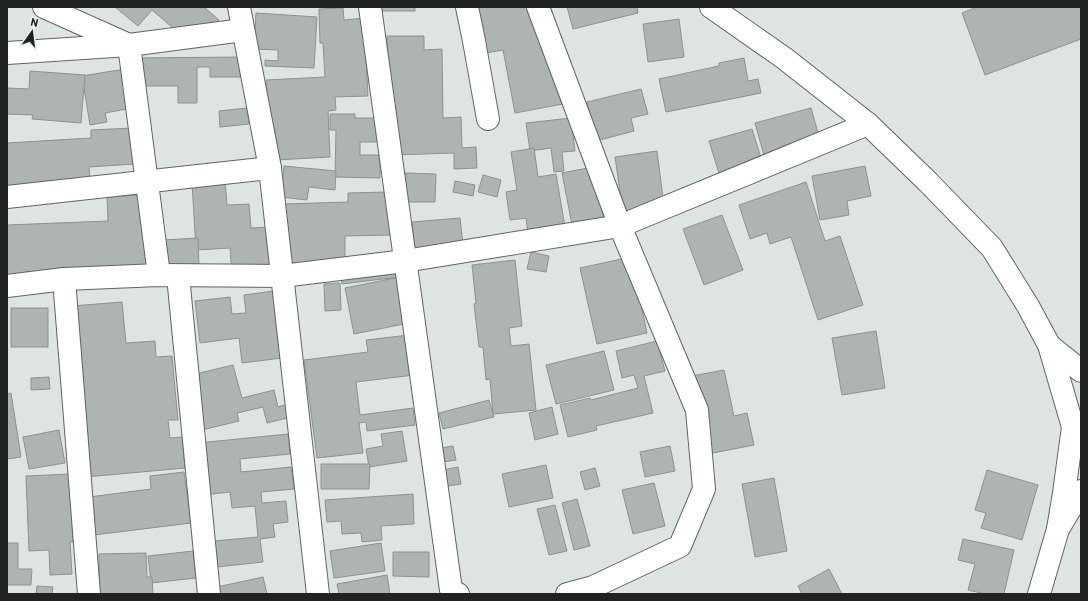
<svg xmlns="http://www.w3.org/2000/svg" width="1088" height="601" viewBox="0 0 1088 601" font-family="Barlow,sans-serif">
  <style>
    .building { fill: #aeb4b2; stroke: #8c928f }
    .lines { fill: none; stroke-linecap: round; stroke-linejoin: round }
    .minor-casing { stroke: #606563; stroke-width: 24 }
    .tertiary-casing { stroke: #606563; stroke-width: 24 }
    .minor { stroke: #fff; stroke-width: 22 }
    .tertiary { stroke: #fff; stroke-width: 22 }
  </style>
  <rect width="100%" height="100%" fill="#dee4e1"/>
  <g class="building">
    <polygon points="115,7 204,7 219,20 201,41 180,34 152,10 138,26"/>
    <rect x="379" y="7" width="36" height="4"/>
    <polygon points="470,7 543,7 563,104 515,113 503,50 480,54"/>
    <polygon points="567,7 637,7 638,13 573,29"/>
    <polygon points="977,7 1081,7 1081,39 985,75 962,13"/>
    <polygon points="343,8 344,20 364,18 368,96 335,97 336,110 328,111 330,157 276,160 275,128 269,128 266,80 325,77 323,43 320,43 319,9"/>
    <polygon points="256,13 317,17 314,68 265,66 265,60 278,61 278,50 254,49"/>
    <polygon points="679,19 684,57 648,62 643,24"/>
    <polygon points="387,36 424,36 424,50 442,49 443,118 461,117 462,148 476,147 477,168 454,169 454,153 395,155 389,120"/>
    <polygon points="241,57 242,77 210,77 210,67 197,67 197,103 178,103 178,86 136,86 135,58"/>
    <polygon points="744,58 748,81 758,79 761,93 666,112 659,79 719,66 719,63"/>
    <polygon points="125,69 132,108 105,113 107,122 90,125 82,76"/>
    <polygon points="30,71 85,75 81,123 32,119 33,115 7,114 7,88 29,89"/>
    <polygon points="641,89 648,114 631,118 634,131 596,141 587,102"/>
    <polygon points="247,108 249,124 220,127 219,111"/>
    <polygon points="811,108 823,151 767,166 755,123"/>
    <polygon points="330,114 355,114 355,118 378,118 378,142 360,142 360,155 380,155 380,178 335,177 336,130 330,130"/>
    <polygon points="571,118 575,151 562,152 564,171 554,172 551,148 530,151 526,123"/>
    <polygon points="133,128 135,164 89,167 90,181 7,187 7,143 91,138 91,130"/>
    <polygon points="752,129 767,177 724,189 709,141"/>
    <polygon points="534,148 538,177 556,174 565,227 528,233 526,218 510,220 506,192 517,190 511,152"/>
    <polygon points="657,151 664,206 623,212 615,157"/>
    <polygon points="284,166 336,171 335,190 309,187 307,200 281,197"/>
    <polygon points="865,166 871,196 847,201 849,215 820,220 812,176"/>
    <polygon points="593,167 605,224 573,230 562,173"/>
    <polygon points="405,173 436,174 435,202 405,202"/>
    <polygon points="483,175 501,180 497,197 478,192"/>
    <polygon points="225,180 227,205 249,204 251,228 271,227 273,272 232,274 230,248 196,250 192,182"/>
    <polygon points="455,181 475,185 473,196 453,192"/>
    <polygon points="806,182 825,241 840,236 863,305 818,320 791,237 770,244 767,233 750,239 739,205"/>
    <polygon points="388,192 390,235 345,236 345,261 289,263 284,204 348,202 348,193"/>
    <polygon points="142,195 147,276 7,283 7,225 108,221 107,197"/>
    <polygon points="722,215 743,270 704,285 683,229"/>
    <polygon points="460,218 464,254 416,259 412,222"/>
    <polygon points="198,238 199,268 165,270 163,240"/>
    <polygon points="531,252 549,256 546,272 527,269"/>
    <polygon points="631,257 647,333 597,344 580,268"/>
    <polygon points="515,260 522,326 509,328 511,346 529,344 536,410 493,414 490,379 486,380 483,347 479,347 474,304 476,303 472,265"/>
    <polygon points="398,263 399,277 342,284 340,270"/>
    <polygon points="400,277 409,323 354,334 345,288"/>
    <polygon points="340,283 341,310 325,311 324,284"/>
    <polygon points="274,291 282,358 242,363 239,338 200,343 195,301 230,297 232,314 246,313 244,295"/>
    <polygon points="122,302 126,343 155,341 156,357 172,356 178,420 168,420 170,438 182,437 185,468 86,477 72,306"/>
    <rect x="11" y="308" width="37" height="39"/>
    <polygon points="876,331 885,388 842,395 832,338"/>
    <polygon points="409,335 414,375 356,382 360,415 413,408 415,425 367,431 366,422 359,423 363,453 317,458 304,360 368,352 366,340"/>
    <polygon points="657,341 665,371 644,376 653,413 596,426 597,430 568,437 560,405 590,398 591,400 638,388 634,375 622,378 616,351"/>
    <polygon points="604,351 614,390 556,404 546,365"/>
    <polygon points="233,365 242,398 274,390 278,407 288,404 291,417 267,423 263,407 237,413 239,421 202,430 187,376"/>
    <polygon points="724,370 734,416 747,413 754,445 708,454 692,376"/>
    <polygon points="49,377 50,389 31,390 31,378"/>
    <polygon points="11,393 21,457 7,459 7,394"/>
    <polygon points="489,400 494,417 443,429 439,413"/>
    <polygon points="552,407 558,434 535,440 529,413"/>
    <polygon points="59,430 65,463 29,469 23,437"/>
    <polygon points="402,431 407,461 369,467 366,449 383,446 381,434"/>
    <polygon points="288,434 290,454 240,459 241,472 291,467 294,489 261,492 262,503 286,501 288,522 273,524 275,537 260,539 263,562 217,567 214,541 258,537 255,506 232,508 230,492 203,495 198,443"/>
    <polygon points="453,446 456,460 437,463 434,449"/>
    <polygon points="670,446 675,471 645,477 640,452"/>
    <polygon points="321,464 370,464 369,489 321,489"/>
    <polygon points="546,465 553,498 509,507 502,474"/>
    <polygon points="458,467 461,484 441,487 438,471"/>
    <polygon points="595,468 600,486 585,490 580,472"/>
    <polygon points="987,470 1038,485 1022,540 981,528 986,513 975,510"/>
    <polygon points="184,472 191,523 94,535 89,497 151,489 150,476"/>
    <polygon points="70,474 73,542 70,542 72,574 50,575 49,550 29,551 26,476"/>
    <polygon points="774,478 787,551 755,557 742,484"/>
    <polygon points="654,483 665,526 633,534 622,490"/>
    <polygon points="413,494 414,524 381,526 382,540 362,542 361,533 342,534 341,521 327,522 325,500"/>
    <polygon points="577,499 590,546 574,550 562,503"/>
    <polygon points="555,505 567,551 549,555 537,509"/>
    <polygon points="963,539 1014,550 1004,594 985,594 968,590 975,564 958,560"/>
    <polygon points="7,543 18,543 18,569 32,569 31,585 7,585"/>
    <polygon points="381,543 385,571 334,578 330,551"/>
    <polygon points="193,551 196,578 151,583 148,556"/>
    <polygon points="393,552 429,552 429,577 393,576"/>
    <polygon points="146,553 147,577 152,577 153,594 100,594 99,554"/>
    <polygon points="829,569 842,594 802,594 798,586"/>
    <polygon points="387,575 390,594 339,594 337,584"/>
    <polygon points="263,577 267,594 219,594 217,587"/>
    <polygon points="37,586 53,587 52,594 36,594"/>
  </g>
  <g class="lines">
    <defs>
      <g id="minor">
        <polyline points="44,7 129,45 159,275"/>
        <polyline points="239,7 270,168 318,594"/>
        <polyline points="370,7 451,590 458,594"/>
        <polyline points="467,7 474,41 488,119"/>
        <polyline points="538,7 620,226 697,410 704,489 680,546 593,587 567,594"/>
        <polyline points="7,53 129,45 243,30"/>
        <polyline points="7,197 270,168"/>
        <polyline points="178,276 209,594"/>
        <polyline points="64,279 89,594"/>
        <polyline points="7,286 64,279 159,275 282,276 405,261 620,226 868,124"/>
        <polyline points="1049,345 1081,371"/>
        <polyline points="1058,529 1081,491"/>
      </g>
      <polyline id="tertiary" points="711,7 784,58 868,124 928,182 992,248 1028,306 1049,345 1073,427 1064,493 1058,529 1039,594"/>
    </defs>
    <use href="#minor" class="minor-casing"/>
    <use href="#tertiary" class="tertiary-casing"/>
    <use href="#minor" class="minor"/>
    <use href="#tertiary" class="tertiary"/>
  </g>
  <rect width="1088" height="601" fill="none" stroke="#202322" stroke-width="16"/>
  <g transform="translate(32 32) rotate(14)" stroke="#ebf1ee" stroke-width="3" paint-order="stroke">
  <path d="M0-3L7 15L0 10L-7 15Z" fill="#202322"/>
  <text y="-6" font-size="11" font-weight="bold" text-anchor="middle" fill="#202322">N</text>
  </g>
</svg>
